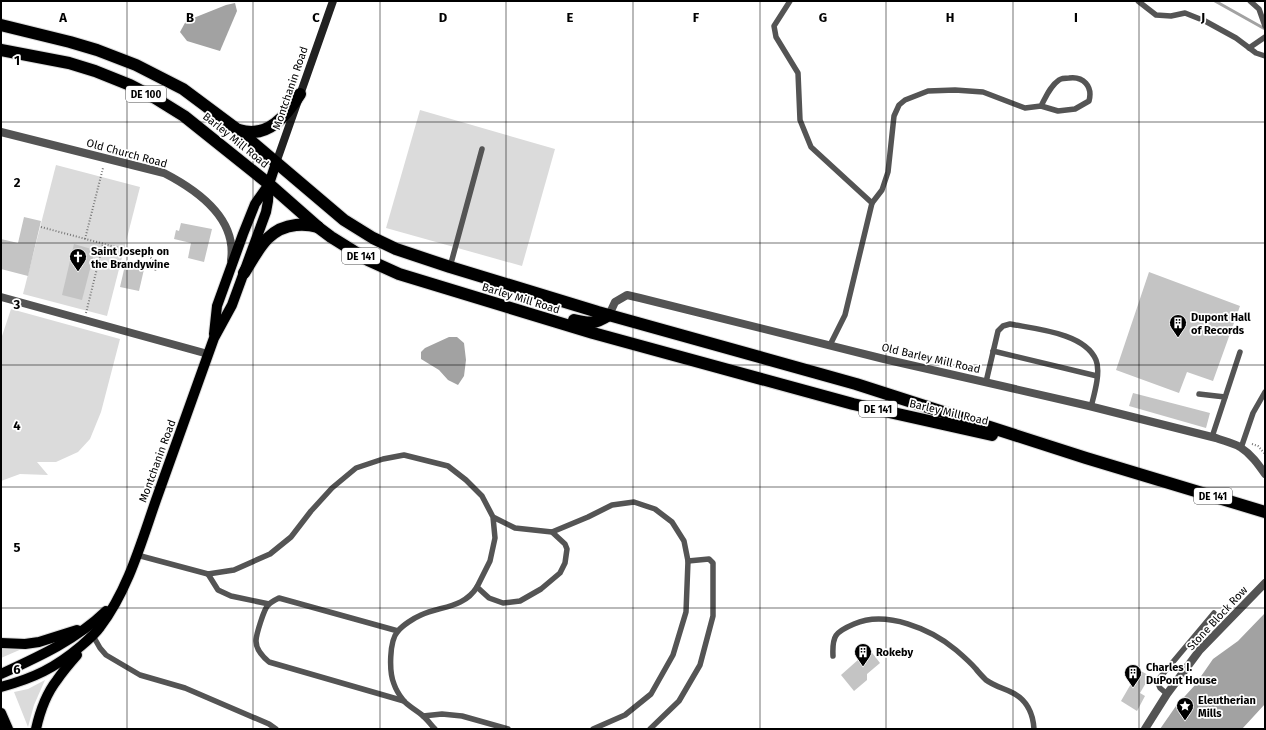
<svg xmlns="http://www.w3.org/2000/svg" width="1266" height="730" viewBox="0 0 1266 730" font-family="'Fira Sans',sans-serif">
  <style>
    .green { fill: #dbdbdb }
    .water { fill: #a2a2a2 }
    .lines { fill: none; stroke-linecap: round; stroke-linejoin: round }
    .stream { stroke: #a2a2a2; stroke-width: 3 }
    .building { fill: #c4c4c4 }
    .primary-casing { stroke: #dbdbdb; stroke-width: 12 }
    .highway-casing { stroke: #dbdbdb; stroke-width: 14 }
    .path { stroke: #767676; stroke-width: 2; stroke-dasharray: 1 2; stroke-linecap: butt }
    .lane { stroke: #545454; stroke-width: 5.5 }
    .street { stroke: #545454; stroke-width: 8 }
    .secondary { stroke: #212121; stroke-width: 8 }
    .primary { stroke: #000; stroke-width: 10 }
    .highway { stroke: #000; stroke-width: 12 }
    .grid { fill: none; stroke: #000; stroke-width: 1; stroke-opacity: 0.55 }
    .labels { text-anchor: middle; stroke-width: 3.5; stroke-linejoin: round; paint-order: stroke }
    .shield { fill: #fff; stroke: #4c4c4c; stroke-width: 1 }
    .shield-label { font-size: 10px; font-weight: bold; fill: #000 }
    .street-label { font-size: 11px; fill: #000; stroke: #fff }
    .poi-label { font-size: 11px; font-weight: bold; fill: #000; stroke: #fff; text-anchor: start }
    .grid-label { font-size: 13px; text-anchor: middle; font-weight: bold; fill: #000; stroke: #fff; stroke-width: 3.5; stroke-linejoin: round; paint-order: stroke }
  </style>
  <rect width="100%" height="100%" fill="#fff"/>
  <g class="green">
    <polygon points="420,110 555,149 522,266 386,228"/>
    <polygon points="56,165 140,187 107,316 23,294"/>
    <polygon points="11,309 120,339 101,412 90,439 78,452 56,462 37,462 48,475 20,474 1,481 1,339"/>
    <polygon points="1,647 24,648 1,658"/>
    <polygon points="45,680 34,705 28,727 14,692 28,689"/>
  </g>
  <g class="water">
    <polygon points="235,3 237,11 220,51 187,41 180,32 186,21 226,5"/>
    <polygon points="449,337 457,337 464,343 466,360 464,376 458,385 448,380 439,370 421,359 421,352 425,348"/>
    <polygon points="1265,613 1265,704 1242,729 1160,729 1176,706 1195,685 1213,659 1238,641"/>
  </g>
  <g class="lines">
    <polyline class="stream" points="1215,1 1265,29"/>
  </g>
  <g class="building">
    <polygon points="24,217 41,221 28,276 1,269 1,239 18,243"/>
    <polygon points="181,223 212,229 204,262 188,258 191,243 174,239 176,230 179,231"/>
    <polygon points="74,244 95,250 82,300 62,295"/>
    <polygon points="126,261 145,265 139,291 120,287"/>
    <polygon points="1149,272 1240,306 1213,381 1187,372 1179,393 1116,370"/>
    <polygon points="1133,393 1210,413 1206,428 1129,406"/>
    <polygon points="866,645 880,663 867,674 867,680 854,691 841,675 859,659 856,655"/>
    <polygon points="1139,670 1150,676 1140,693 1145,696 1137,711 1121,701"/>
  </g>
  <g class="lines">
    <defs>
      <g id="primary">
        <polyline points="214,334 217,306 243,234 255,204 269,184 276,163"/>
        <polyline points="1,643 25,644 39,642 77,630"/>
        <path d="M 1,674 C 38,657 76,640 106,611"/>
        <path d="M 1,687 C 34,678 55,668 81,646 C 88,640 95,634 100,627 C 128,590 141,543 156,500 C 175,446 195,392 214,338 L 232,305 L 266,212 L 268,201 L 269,184"/>
        <polyline points="1,713 8,729"/>
        <path d="M 36,729 C 40,711 46,694 57,680 C 63,671 70,663 77,655"/>
      </g>
      <g id="highway">
        <polyline points="1,25 70,42 97,50 136,65 183,89 238,130 344,220 373,238 396,249 450,267 598,312 856,384 1086,458 1265,512"/>
        <polyline points="1,50 69,63 95,71 130,85 155,98 184,116 269,184 319,228 331,237 368,260 399,274 593,333 853,404 992,435"/>
        <path d="M 239,130 C 268,139 286,116 300,94"/>
        <path d="M 244,273 C 258,251 267,228 296,225 C 304,224 311,225 318,227"/>
        <path d="M 574,320 C 591,324 594,324 609,315"/>
      </g>
    </defs>
    <use href="#primary" class="primary-casing"/>
    <use href="#highway" class="highway-casing"/>
    <g class="path">
      <polyline points="41,227 149,256 157,264 155,271"/>
      <polyline points="85,239 103,168"/>
      <polyline points="86,313 103,244"/>
      <polyline points="1252,444 1258,446 1265,454"/>
    </g>
    <g class="lane">
      <polyline points="790,1 774,26 776,37 798,73 800,120 811,147 872,203 845,315 830,345"/>
      <polyline points="1138,1 1156,15 1171,16 1185,13 1205,21 1236,38 1256,53 1265,56"/>
      <polyline points="1250,1 1259,9 1265,26"/>
      <polyline points="1249,48 1265,37"/>
      <path d="M 872,203 L 882,190 L 888,172 L 894,116 L 899,105 L 905,100 L 928,91 L 955,90 L 983,92 L 1025,108 L 1041,106 L 1058,111 L 1075,109 L 1089,101 C 1093,86 1083,76 1069,78 C 1065,78 1062,78 1059,80 C 1050,86 1046,97 1041,106"/>
      <polyline points="450,267 482,149"/>
      <polyline points="993,351 1097,376"/>
      <path d="M 986,382 L 998,331 L 1003,326 L 1010,324 C 1036,329 1085,333 1096,360 C 1101,372 1094,395 1091,407"/>
      <polyline points="1199,394 1225,397"/>
      <polyline points="1212,437 1240,352"/>
      <polyline points="1241,448 1253,413 1265,392"/>
      <polyline points="552,532 588,517 612,505 634,502 655,509 672,522 684,541 688,561 686,612 673,655 651,694 625,715 593,729"/>
      <polyline points="137,555 208,574 234,570 270,554 291,537 311,511 332,488 356,468 383,459 404,455 448,466 466,480 482,496 493,517 495,538 490,561 477,587 489,598 503,603 520,601 541,589 560,573 565,563 567,549 565,544 552,532 515,528 493,517"/>
      <polyline points="208,574 218,590 231,596 269,604"/>
      <path d="M 398,631 L 279,598 C 275,600 271,602 268,605 C 264,609 256,635 256,641 C 256,650 263,657 269,662 L 404,701"/>
      <polyline points="92,634 100,648 106,655 140,675 185,688 269,724 276,729"/>
      <path d="M 833,656 C 832,636 835,632 854,624 C 886,610 931,629 956,650 C 963,656 970,662 976,669 C 979,673 983,677 986,680 C 994,686 1003,688 1011,692 C 1026,699 1033,713 1034,729"/>
      <polyline points="1167,694 1160,688 1157,681 1214,613"/>
      <polyline points="423,716 442,714 462,716 508,729"/>
      <path d="M 435,729 C 431,725 427,719 422,715 C 416,710 408,706 403,700 C 400,696 396,690 394,684 C 389,672 389,641 398,631 C 403,625 414,618 421,615 C 441,606 464,608 477,587"/>
      <polyline points="650,729 679,701 700,665 713,616 713,563 709,559 688,561"/>
    </g>
    <g class="street">
      <path d="M 1,132 L 164,173 C 197,190 237,218 231,260"/>
      <polyline points="1,297 208,354"/>
      <path d="M 609,315 L 615,302 L 627,295 L 640,298 L 884,359 L 1089,406 L 1216,438 C 1224,441 1233,443 1240,447 C 1251,454 1258,464 1265,474"/>
      <polyline points="1145,729 1167,694 1199,651 1265,583"/>
    </g>
    <polyline class="secondary" points="276,163 333,1"/>
    <use href="#primary" class="primary"/>
    <use href="#highway" class="highway"/>
  </g>
  <path class="grid" d="M 127,1 L 127,729M 253,1 L 253,729M 380,1 L 380,729M 506,1 L 506,729M 633,1 L 633,729M 760,1 L 760,729M 886,1 L 886,729M 1013,1 L 1013,729M 1139,1 L 1139,729M 1,122 L 1265,122M 1,243 L 1265,243M 1,365 L 1265,365M 1,487 L 1265,487M 1,608 L 1265,608"/>
  <defs>
    <symbol id="church-pin" viewBox="-11 -11 22 30"><path d="M0 17L-7.5 6A9.5 9.5 0 1 1 7.5 6Z" fill="#000" stroke="#fff"/><path d="M-1.2-6h2.4v3.5h3.3v2.4h-3.3V6h-2.4V-.1h-3.3v-2.4h3.3Z" fill="#fff"/></symbol>
    <symbol id="building-pin" viewBox="-11 -11 22 30"><path d="M0 17L-7.5 6A9.5 9.5 0 1 1 7.5 6Z" fill="#000" stroke="#fff"/><path d="M-4-6H4V6H1V3H-1V6H-4ZM-2.5-4.3h1.7v1.8h-1.7ZM.8-4.3h1.7v1.8H.8ZM-2.5-1h1.7V.8h-1.7ZM.8-1h1.7V.8H.8Z" fill="#fff"/></symbol>
    <symbol id="sight-pin" viewBox="-11 -11 22 30"><path d="M0 17L-7.5 6A9.5 9.5 0 1 1 7.5 6Z" fill="#000" stroke="#fff"/><path d="M0-6L1.8-2.2L6-1.7L2.9 1.2L3.7 5.4L0 3.3L-3.7 5.4L-2.9 1.2L-6-1.7L-1.8-2.2Z" fill="#fff"/></symbol>
  </defs>
  <g fill-rule="evenodd">
    <use href="#church-pin" x="68" y="247" width="20" height="27"/>
    <use href="#building-pin" x="1168" y="313" width="20" height="27"/>
    <use href="#building-pin" x="853" y="642" width="20" height="27"/>
    <use href="#building-pin" x="1123" y="663" width="20" height="27"/>
    <use href="#sight-pin" x="1175" y="696" width="20" height="27"/>
  </g>
  <g class="labels">
    <g class="shield">
      <rect x="126" y="86" width="40" height="16" rx="3"/>
      <rect x="342" y="248" width="38" height="16" rx="3"/>
      <rect x="859" y="401" width="38" height="16" rx="3"/>
      <rect x="1194" y="488" width="38" height="16" rx="3"/>
    </g>
    <g class="shield-label">
      <text x="146" y="98">DE 100</text>
      <text x="361" y="260">DE 141</text>
      <text x="878" y="413">DE 141</text>
      <text x="1213" y="500">DE 141</text>
    </g>
    <g class="street-label">
      <text transform="translate(290 88) rotate(-71)" y="4">Montchanin Road</text>
      <text transform="translate(236 140) rotate(39)" y="4">Barley Mill Road</text>
      <text transform="translate(127 153) rotate(15)" y="4">Old Church Road</text>
      <text transform="translate(521 298) rotate(17)" y="4">Barley Mill Road</text>
      <text transform="translate(931 358) rotate(13)" y="4">Old Barley Mill Road</text>
      <text transform="translate(949 412) rotate(13)" y="4">Barley Mill Road</text>
      <text transform="translate(157 461) rotate(-70)" y="4">Montchanin Road</text>
      <text transform="translate(1217 618) rotate(-47)" y="4">Stone Block Row</text>
    </g>
    <g class="poi-label">
      <text x="91" y="255">Saint Joseph on<tspan x="91" dy="13">the Brandywine</tspan></text>
      <text x="1191" y="321">Dupont Hall<tspan x="1191" dy="13">of Records</tspan></text>
      <text x="876" y="656">Rokeby</text>
      <text x="1146" y="671">Charles I.<tspan x="1146" dy="13">DuPont House</tspan></text>
      <text x="1198" y="704">Eleutherian<tspan x="1198" dy="13">Mills</tspan></text>
    </g>
  </g>
  <g class="grid-label">
    <text x="63" y="22">A</text>
    <text x="190" y="22">B</text>
    <text x="316" y="22">C</text>
    <text x="443" y="22">D</text>
    <text x="570" y="22">E</text>
    <text x="696" y="22">F</text>
    <text x="823" y="22">G</text>
    <text x="950" y="22">H</text>
    <text x="1076" y="22">I</text>
    <text x="1203" y="22">J</text>
    <text x="17" y="65">1</text>
    <text x="17" y="187">2</text>
    <text x="17" y="309">3</text>
    <text x="17" y="430">4</text>
    <text x="17" y="552">5</text>
    <text x="17" y="674">6</text>
  </g>
  <rect width="1266" height="730" fill="none" stroke="#000000" stroke-width="4"/>
</svg>
